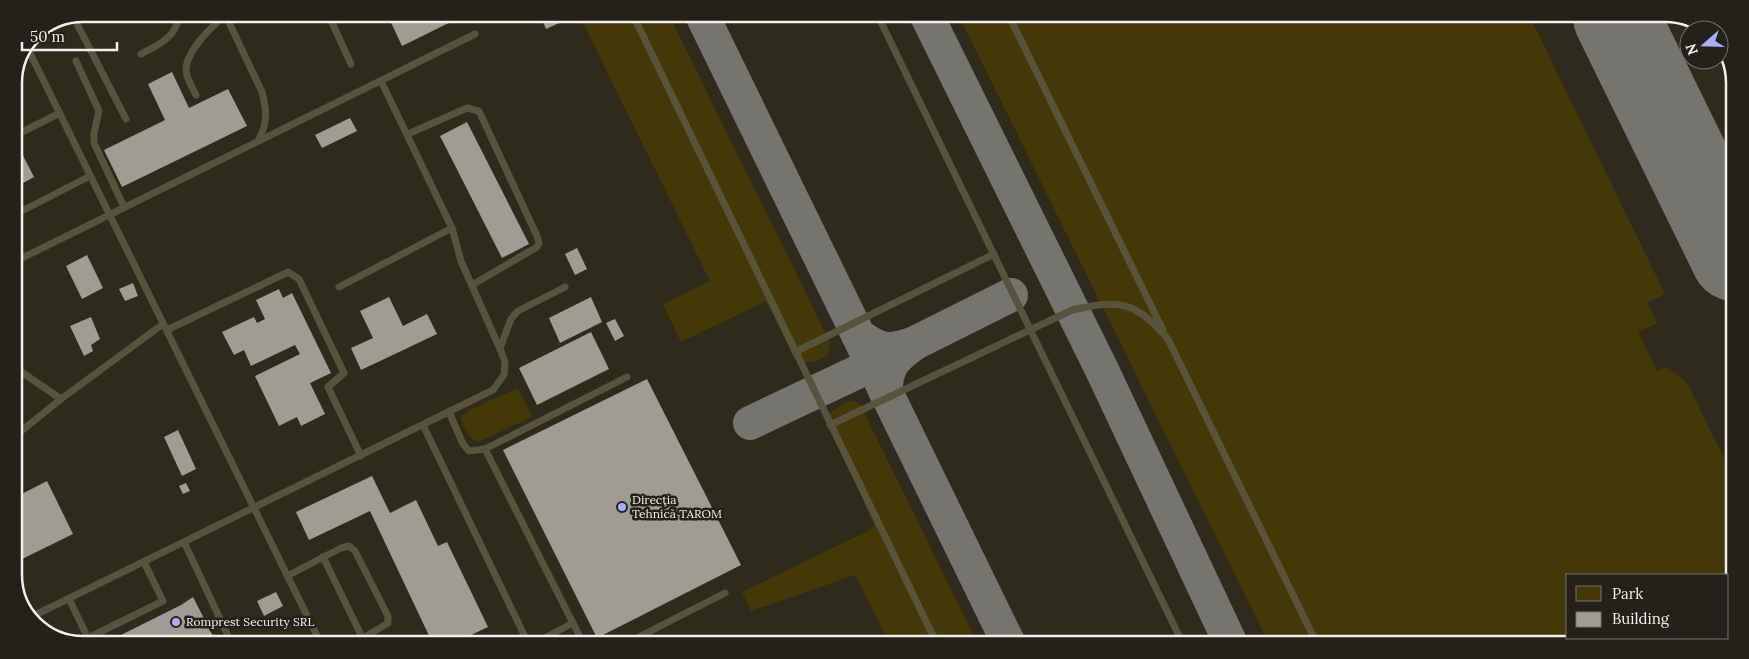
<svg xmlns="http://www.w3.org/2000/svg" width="1749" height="659" viewBox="0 0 1749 659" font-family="Lora,serif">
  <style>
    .built { fill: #2e2b1d }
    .green { fill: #443906 }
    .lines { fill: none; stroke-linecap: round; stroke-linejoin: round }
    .taxiway { stroke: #76746e; stroke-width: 34 }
    .runway { stroke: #76746e; stroke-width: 86 }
    .building { fill: #9f9d93 }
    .service { stroke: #58533d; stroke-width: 7 }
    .poi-dot { fill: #a5b1fc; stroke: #23211a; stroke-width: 2 }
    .labels { text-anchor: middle; stroke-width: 5; stroke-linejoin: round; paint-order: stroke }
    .poi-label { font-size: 12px; fill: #f2f0eb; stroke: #23211a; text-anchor: start }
    .rim { fill: none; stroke: #f2f0eb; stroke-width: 2.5 }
  </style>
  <rect width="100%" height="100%" fill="#23211a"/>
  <polygon class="built" points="84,14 1688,18 1705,30 1689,30 1689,60 1719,60 1719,40 1735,79 1731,598 1728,603 1728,575 1568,575 1568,638 1687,638 1665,645 61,641 28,618 14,580 14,80 35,34"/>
  <g class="green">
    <path d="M 579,15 L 669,15 L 830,342 L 828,354 C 817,364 809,363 795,360 L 766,301 L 681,342 L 663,304 L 710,281 Z"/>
    <polygon points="959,16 1530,17 1665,294 1647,303 1657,323 1638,332 1657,371 1667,367 1687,383 1732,474 1731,598 1728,603 1728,575 1568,575 1568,638 1687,638 1665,645 1269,644"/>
    <polygon points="1719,40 1721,41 1735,80 1719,47"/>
    <path d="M 518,388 L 532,417 L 478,442 C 468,437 463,428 461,417 L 471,409 Z"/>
    <polygon points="847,401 852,401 860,404 978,644 889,643 855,575 751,611 742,592 870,530 874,526 828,414"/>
  </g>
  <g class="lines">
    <g class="taxiway">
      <polyline points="702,15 1009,644"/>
      <polyline points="927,16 1102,370 1231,644"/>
      <path d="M 858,335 C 881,352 889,352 915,343 C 895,357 885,366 886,393"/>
      <polyline points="915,343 1011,295"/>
      <polyline points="750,423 872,365"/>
    </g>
    <polyline class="runway" points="1616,17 1734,258"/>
  </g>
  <g class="building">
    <polygon points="387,14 392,14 465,15 402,46"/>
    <polygon points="546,15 566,15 568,19 546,29 541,17"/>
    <polygon points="172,72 189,108 228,89 247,126 122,187 104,150 165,120 148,84"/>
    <polygon points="350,118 357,131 322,148 315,135"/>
    <polygon points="467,122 529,244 502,258 440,136"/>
    <polygon points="14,138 34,177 14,188"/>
    <polygon points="577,248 587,269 575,275 565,254"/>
    <polygon points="87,255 103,288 82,299 66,266"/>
    <polygon points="133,283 138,296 125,301 119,289"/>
    <polygon points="279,289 283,298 292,293 331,373 310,383 325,414 301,426 297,417 279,426 255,376 300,354 295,345 251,366 244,350 234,355 222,332 254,317 257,323 265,319 256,300"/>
    <polygon points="389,297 403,326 427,314 437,334 361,370 351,348 373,338 360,311"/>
    <polygon points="591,297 602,322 560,343 549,318"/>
    <polygon points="91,317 100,339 91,345 93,351 84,356 70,326"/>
    <polygon points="615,319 624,336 615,341 606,323"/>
    <polygon points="591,332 609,369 537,405 519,368"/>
    <polygon points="647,379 741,565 597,638 503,450"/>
    <polygon points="178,430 196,469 182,476 164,437"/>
    <polygon points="372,476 390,513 416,500 438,546 447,542 488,627 456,642 432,642 370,511 309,540 296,512"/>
    <polygon points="47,481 73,534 14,563 14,498"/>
    <polygon points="186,483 190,491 183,494 179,486"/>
    <polygon points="276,592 283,606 264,616 257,601"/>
    <polygon points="193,597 215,640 107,642 181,605"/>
  </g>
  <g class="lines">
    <g class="service">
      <path d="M 225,14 L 262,92 C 267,111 268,123 258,141"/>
      <polyline points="328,14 351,64"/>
      <polyline points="633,15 937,644"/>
      <polyline points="878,16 1183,644"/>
      <polyline points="1009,16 1163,330"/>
      <polyline points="74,18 126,119"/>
      <polyline points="28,49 320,642"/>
      <path d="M 141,54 C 161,44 176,37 180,14"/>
      <polyline points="76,61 99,111 94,133 94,143 124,207"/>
      <path d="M 196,95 C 192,87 186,78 186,69 C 187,50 212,26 226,15"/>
      <polyline points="24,131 60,113"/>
      <polyline points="408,134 467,108 479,111 537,236 539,243 537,247 472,285"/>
      <polyline points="14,215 90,176"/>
      <polyline points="14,262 475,34"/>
      <polyline points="339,287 452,228"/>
      <polyline points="167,330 288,272 299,279 344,373 328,387 361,456"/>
      <polyline points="500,348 511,319 518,311 565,287"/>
      <polyline points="795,352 994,254"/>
      <polyline points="14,367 61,399 20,432"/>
      <polyline points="61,399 163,324"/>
      <polyline points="449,412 463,444 469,451 485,449"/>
      <polyline points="423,425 528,643"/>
      <path d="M 830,425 L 1072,310 C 1120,299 1135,301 1168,339 L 1317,644"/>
      <polyline points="184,542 230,640 225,642"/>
      <polyline points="323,557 363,639"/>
      <polyline points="287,576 341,548 349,546 355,551 388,616 388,623 357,642"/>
      <polyline points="69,599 88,638 163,601 144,562"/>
      <polyline points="29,618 493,390 504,375 505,362 500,349 461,261 452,228 381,81"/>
      <polyline points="535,643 573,623"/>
      <polyline points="583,643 485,449 627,377"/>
      <polyline points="627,643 725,593"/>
    </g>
  </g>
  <g class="poi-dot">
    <circle cx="622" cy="507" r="5"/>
    <circle cx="176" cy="622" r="5"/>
  </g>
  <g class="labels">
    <g class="poi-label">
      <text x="632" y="504">Direcţia<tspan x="632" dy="14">Tehnică TAROM</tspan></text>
      <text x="186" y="626">Romprest Security SRL</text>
    </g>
  </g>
  <path d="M0 0H1749V659H0ZM83 22H1665A61 61 0 0 1 1726 83V575A61 61 0 0 1 1665 636H83A61 61 0 0 1 22 575V83A61 61 0 0 1 83 22Z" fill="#23211a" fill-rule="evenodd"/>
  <path class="rim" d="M83 22H1665A61 61 0 0 1 1726 83V575A61 61 0 0 1 1665 636H83A61 61 0 0 1 22 575V83A61 61 0 0 1 83 22Z"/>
  <rect x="1566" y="574" width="162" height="65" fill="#23211a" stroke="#76746e"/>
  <rect x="1576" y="586" width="25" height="15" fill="#443906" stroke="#76746e"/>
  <text x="1612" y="599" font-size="15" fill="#f2f0eb">Park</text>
  <rect x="1576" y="612" width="25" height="15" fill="#9f9d93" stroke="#76746e"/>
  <text x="1612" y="624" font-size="15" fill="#f2f0eb">Building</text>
  <g transform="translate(1704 45) rotate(250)"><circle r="24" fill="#23211a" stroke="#76746e"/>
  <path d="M0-4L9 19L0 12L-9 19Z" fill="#a5b1fc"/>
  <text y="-8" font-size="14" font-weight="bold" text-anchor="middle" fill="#f2f0eb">N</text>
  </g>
  <path d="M22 42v8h95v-8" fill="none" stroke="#f2f0eb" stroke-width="2.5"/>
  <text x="30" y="42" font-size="15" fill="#f2f0eb" stroke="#23211a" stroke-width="4" paint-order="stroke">50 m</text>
</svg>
